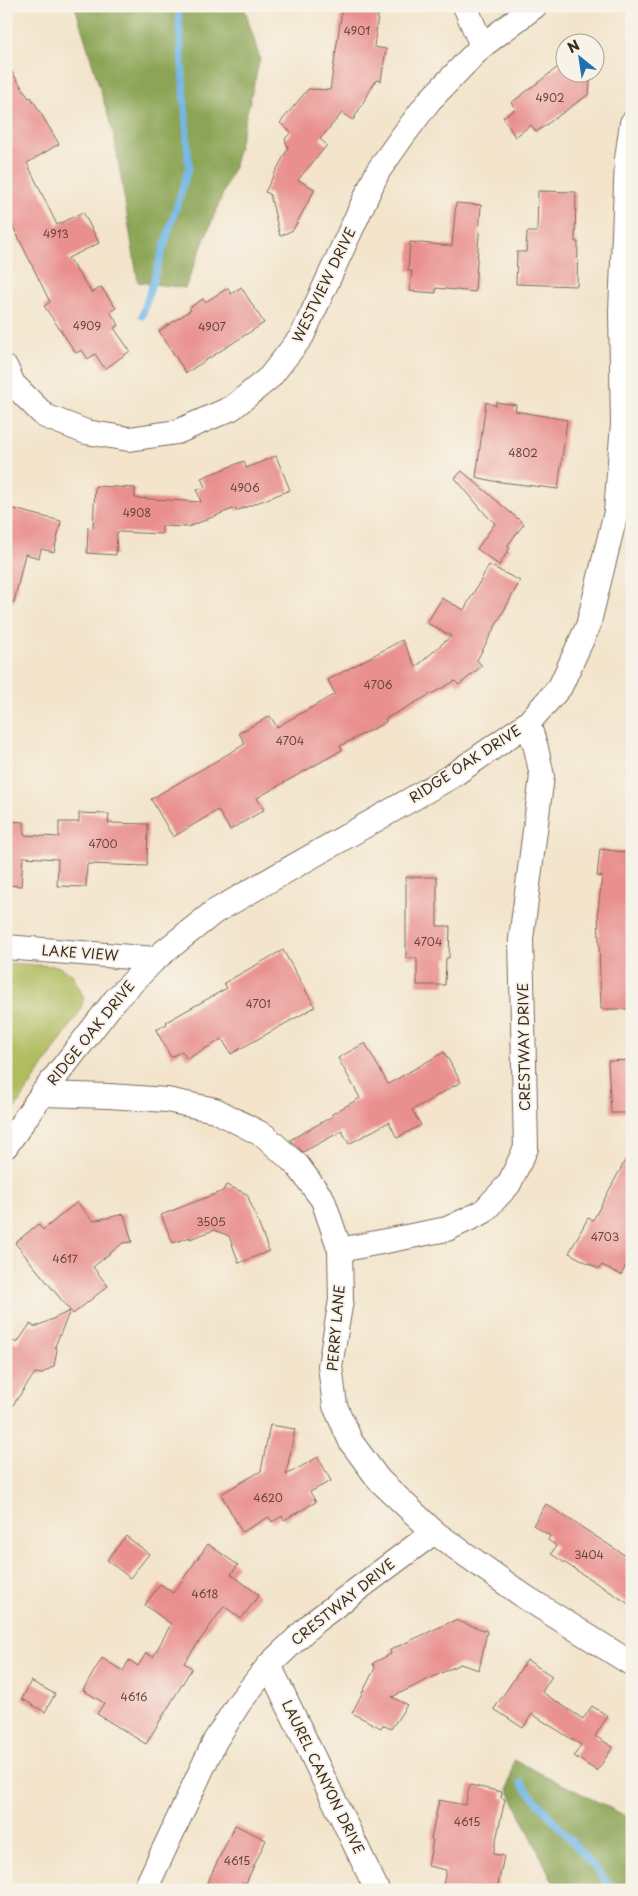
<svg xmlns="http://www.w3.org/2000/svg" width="638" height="1896" viewBox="0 0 638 1896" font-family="'Playpen Sans',sans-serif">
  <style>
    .green { fill: #afbc5e; stroke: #75733e }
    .forest { fill: #8ba455; stroke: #63673a }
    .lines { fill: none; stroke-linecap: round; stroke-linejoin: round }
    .stream { stroke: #71b8e8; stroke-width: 7 }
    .building { fill: #e9908f }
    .minor-casing { stroke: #7b6b5b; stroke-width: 26 }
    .minor { stroke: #fff; stroke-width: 24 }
    .labels { text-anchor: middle; stroke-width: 4; stroke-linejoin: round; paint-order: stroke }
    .number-label { font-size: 11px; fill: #66443a }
    .street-label { font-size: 14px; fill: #3b2a1e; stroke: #f7f3e8 }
  </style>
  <rect width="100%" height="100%" fill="#f7f3e8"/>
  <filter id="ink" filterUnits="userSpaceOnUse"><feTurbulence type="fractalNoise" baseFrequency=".02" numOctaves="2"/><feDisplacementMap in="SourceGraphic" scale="10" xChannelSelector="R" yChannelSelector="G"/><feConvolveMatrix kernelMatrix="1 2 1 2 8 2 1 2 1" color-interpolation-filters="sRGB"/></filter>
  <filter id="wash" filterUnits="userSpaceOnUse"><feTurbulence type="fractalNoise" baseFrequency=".0096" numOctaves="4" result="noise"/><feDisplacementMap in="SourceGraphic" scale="20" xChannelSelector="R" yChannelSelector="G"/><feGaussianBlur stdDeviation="1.12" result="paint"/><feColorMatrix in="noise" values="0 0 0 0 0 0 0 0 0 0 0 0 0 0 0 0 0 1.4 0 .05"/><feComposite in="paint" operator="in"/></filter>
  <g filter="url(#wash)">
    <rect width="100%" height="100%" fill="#f3e4cb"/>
    <polygon class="green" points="6,963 57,966 72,974 84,998 80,1011 6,1122"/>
    <g class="forest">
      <polygon points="75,6 244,6 260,59 234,166 185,288 138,282 114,135"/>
      <polygon points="514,1760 632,1819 632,1890 557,1890 508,1789"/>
    </g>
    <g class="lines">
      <g class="stream">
        <polyline points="142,316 189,167 178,6"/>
        <polyline points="521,1783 614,1890"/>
      </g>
    </g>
    <g id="blocks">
      <g class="building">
        <polygon points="342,10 378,15 374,47 386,49 381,81 376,80 353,120 342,113 320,139 327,145 298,180 315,189 293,230 280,236 270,194 265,192 288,148 285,139 291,132 280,123 308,89 330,90"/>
        <polygon points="566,61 566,72 591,72 589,94 536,132 531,125 515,137 503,117 516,109 511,103"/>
        <polygon points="6,63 29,98 31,97 59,144 27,163 57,225 83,212 99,243 68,258 92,293 101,287 116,308 110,312 119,325 114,328 130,351 105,369 95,354 88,359 82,350 76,353 44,306 50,302 6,212"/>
        <polygon points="538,191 576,192 575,242 578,242 577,286 516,284 517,252 526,252 527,232 537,232"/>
        <polygon points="456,203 481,205 475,292 436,288 436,293 410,291 412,271 408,271 410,242 452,246"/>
        <polygon points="241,287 264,323 186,373 159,331 191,310 189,308 203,299 205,302 228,288 231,294"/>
        <polygon points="486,402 496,406 496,402 516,405 515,411 567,420 558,489 493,481 476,477"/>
        <polygon points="276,456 290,490 236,511 235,508 188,527 162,526 162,534 117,532 116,555 87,553 88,527 93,528 95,486 135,488 135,498 201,502 197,490 205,487 201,478 244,461 246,468"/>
        <polygon points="462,471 524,524 507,546 510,548 499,565 477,549 495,523 487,516 455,478"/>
        <polygon points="6,507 61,521 54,552 41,549 39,558 25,554 14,602 6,601"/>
        <polygon points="489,565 520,581 477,660 482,666 459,685 455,681 385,719 386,722 340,746 342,750 257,798 264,810 230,830 218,810 173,837 151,799 245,744 239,733 270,716 277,727 335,694 328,680 402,640 416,667 451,636 427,623 442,598 464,610"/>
        <polygon points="79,813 109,814 108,823 148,824 147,866 87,864 86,887 57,886 58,859 23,857 21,886 6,885 6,821 24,822 24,835 59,837 59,822 79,822"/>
        <polygon points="600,849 632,853 632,1009 601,1009 598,911 602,876 597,876"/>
        <polygon points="406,877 437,877 437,926 450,926 449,958 446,958 445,985 417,985 417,958 406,958"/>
        <polygon points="283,950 315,1007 231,1054 222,1039 187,1059 182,1051 171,1057 156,1030 167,1024 166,1022 227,988 224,983"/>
        <polygon points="365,1043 388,1084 444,1052 461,1082 412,1110 421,1125 397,1138 389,1122 349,1144 342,1131 303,1152 290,1140 333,1116 332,1114 360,1098 338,1058"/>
        <polygon points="632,1060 632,1113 611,1113 608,1061"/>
        <polygon points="632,1148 632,1255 621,1275 602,1265 599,1269 569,1253 588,1218 593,1220"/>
        <polygon points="226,1185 247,1194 269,1251 239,1263 229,1236 214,1230 190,1239 190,1237 173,1243 161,1215 223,1191"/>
        <polygon points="77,1202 93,1221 124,1214 132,1242 123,1243 93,1267 108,1286 73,1314 15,1243 38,1224 43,1230"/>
        <polygon points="70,1311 55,1346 57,1350 54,1366 41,1374 35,1373 6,1415 6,1337 17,1343 30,1324 35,1327"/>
        <polygon points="270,1425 295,1429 286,1475 318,1457 331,1481 310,1492 316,1502 284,1520 282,1516 272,1522 269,1517 242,1532 221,1494 261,1471"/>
        <polygon points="546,1504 632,1560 632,1606 551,1554 556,1546 548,1540 550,1536 533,1525"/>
        <polygon points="126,1536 149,1554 130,1578 107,1560"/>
        <polygon points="208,1544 238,1565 231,1574 259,1595 241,1619 224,1606 184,1663 192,1668 146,1744 97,1714 104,1703 83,1690 102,1658 123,1671 129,1660 138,1666 146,1653 153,1657 171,1624 145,1605 160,1584 173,1593"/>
        <polygon points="455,1620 487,1631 479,1670 460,1664 392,1697 407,1705 391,1729 383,1725 381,1728 352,1713 375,1668 373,1663 391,1654 390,1650"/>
        <polygon points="527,1660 552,1676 542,1692 583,1719 592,1706 608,1716 595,1736 613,1747 597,1771 574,1756 581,1745 532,1714 523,1728 494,1709"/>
        <polygon points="31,1681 55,1694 45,1712 22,1699"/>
        <polygon points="470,1785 502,1792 501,1798 505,1799 493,1854 504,1856 497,1890 442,1890 446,1870 428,1866 433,1840 431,1839 439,1800 465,1805"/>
        <polygon points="235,1825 266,1840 246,1883 242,1882 238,1890 217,1890 206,1885"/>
      </g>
    </g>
  </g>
  <g filter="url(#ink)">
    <use href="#blocks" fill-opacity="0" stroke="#7b6b5b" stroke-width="1"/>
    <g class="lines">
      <defs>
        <g id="minor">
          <polyline points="465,6 482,46"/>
          <polyline points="6,368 13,384 45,416 86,432 129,439 177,432 232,408 270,377 302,336 378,171 402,137 429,101 482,46 535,6"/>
          <polyline points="6,947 155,959"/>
          <polyline points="42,1094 109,1096 167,1100 215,1110 265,1136 298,1166 323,1200 340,1250 341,1300 330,1366 335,1406 351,1442 379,1480 434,1532 525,1597 632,1664"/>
          <polyline points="6,1146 42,1094 115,1000 155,959 214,912 452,776 528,723 560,687 588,626 616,512 623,424 621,312 627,159 632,123"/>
          <polyline points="340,1250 447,1229 483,1212 509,1184 526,1148 521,939 542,776 536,748 528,723"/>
          <polyline points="269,1665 377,1890"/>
          <polyline points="145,1890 215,1741 239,1703 269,1665 314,1622 434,1532"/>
        </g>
      </defs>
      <use href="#minor" class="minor-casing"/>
      <use href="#minor" class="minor"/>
    </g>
  </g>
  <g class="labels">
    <g class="number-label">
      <text x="357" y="35">4901</text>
      <text x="550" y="102">4902</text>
      <text x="56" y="238">4913</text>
      <text x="87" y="330">4909</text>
      <text x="212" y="331">4907</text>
      <text x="523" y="457">4802</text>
      <text x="245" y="492">4906</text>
      <text x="137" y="517">4908</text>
      <text x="378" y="689">4706</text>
      <text x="290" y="745">4704</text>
      <text x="103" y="848">4700</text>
      <text x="428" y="946">4704</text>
      <text x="258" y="1008">4701</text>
      <text x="211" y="1226">3505</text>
      <text x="605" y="1241">4703</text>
      <text x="65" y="1263">4617</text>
      <text x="268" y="1502">4620</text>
      <text x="589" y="1559">3404</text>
      <text x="205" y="1598">4618</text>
      <text x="134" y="1701">4616</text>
      <text x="467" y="1826">4615</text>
      <text x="237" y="1865">4615</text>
    </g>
    <g class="street-label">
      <text transform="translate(324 285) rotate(-64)" y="5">WESTVIEW DRIVE</text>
      <text transform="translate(465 764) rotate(-33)" y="5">RIDGE OAK DRIVE</text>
      <text transform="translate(80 953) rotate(4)" y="5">LAKE VIEW</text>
      <text transform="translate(91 1033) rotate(-51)" y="5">RIDGE OAK DRIVE</text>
      <text transform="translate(524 1047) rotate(-91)" y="5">CRESTWAY DRIVE</text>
      <text transform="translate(336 1328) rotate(-85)" y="5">PERRY LANE</text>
      <text transform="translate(343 1602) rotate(-39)" y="5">CRESTWAY DRIVE</text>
      <text transform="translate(323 1777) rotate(64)" y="5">LAUREL CANYON DRIVE</text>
    </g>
  </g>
  <rect width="638" height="1896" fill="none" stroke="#f7f3e8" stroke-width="25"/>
  <g transform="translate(580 58) rotate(330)"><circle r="24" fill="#f7f3e8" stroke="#aca397"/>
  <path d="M0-4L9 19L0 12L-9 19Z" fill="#1f6fb2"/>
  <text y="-8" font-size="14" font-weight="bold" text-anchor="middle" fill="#3b2a1e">N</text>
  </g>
</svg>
